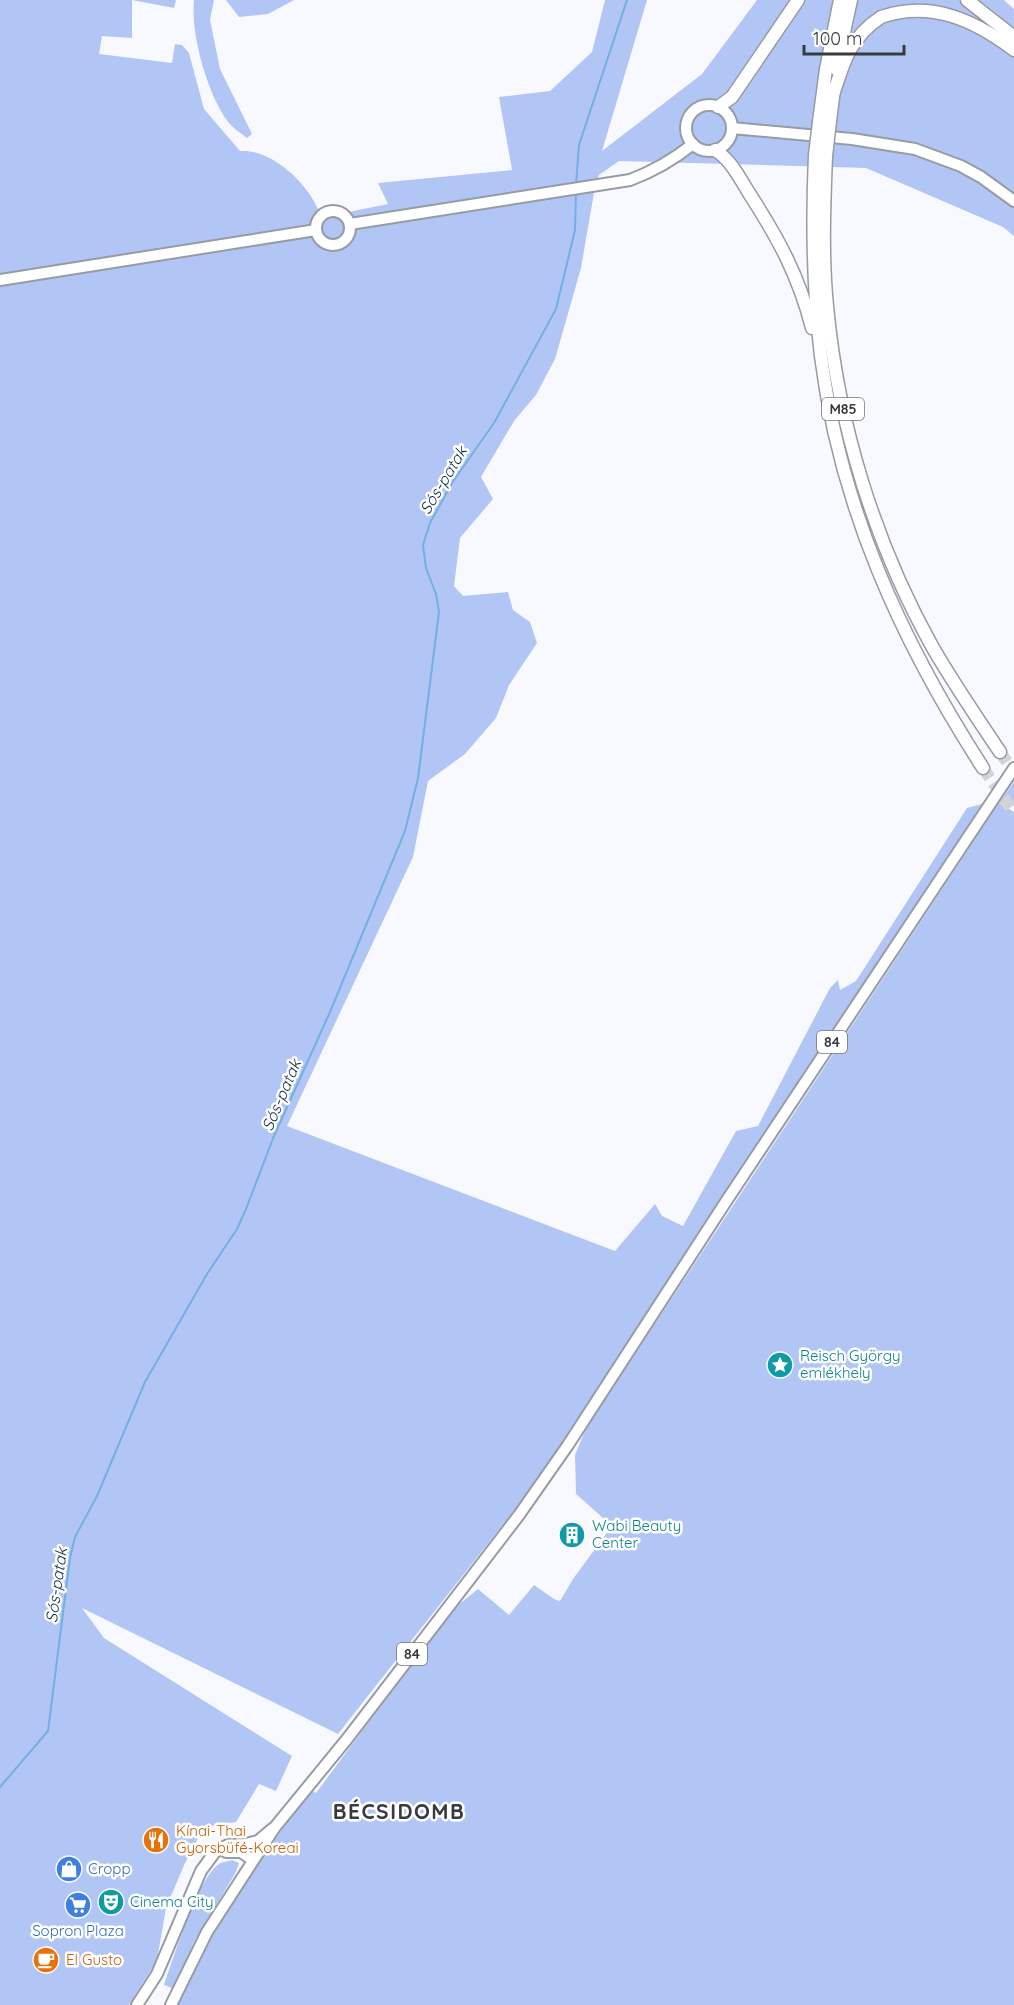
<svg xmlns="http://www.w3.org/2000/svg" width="1014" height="2005" viewBox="0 0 1014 2005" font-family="Quicksand,sans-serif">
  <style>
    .green { fill: #b2c6f6 }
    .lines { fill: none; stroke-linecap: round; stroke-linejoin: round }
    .stream { stroke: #72b0e3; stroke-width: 2 }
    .highway-tunnel { stroke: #d1d3d8; stroke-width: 12; stroke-dasharray: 12 6; stroke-linecap: butt }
    .secondary-casing { stroke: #979ba3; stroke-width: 14 }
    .primary-casing { stroke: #979ba3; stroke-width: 14 }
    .highway-casing { stroke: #979ba3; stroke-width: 15 }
    .secondary { stroke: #fff; stroke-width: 10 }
    .primary { stroke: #fff; stroke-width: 10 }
    .highway { stroke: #fff; stroke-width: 12 }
    .highway-bridge-casing { stroke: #979ba3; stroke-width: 15; stroke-linecap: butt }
    .highway-bridge { stroke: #fff; stroke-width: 12 }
    .labels { text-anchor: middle; stroke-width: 5; stroke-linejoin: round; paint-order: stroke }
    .shield { fill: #fff; stroke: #747578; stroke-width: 1.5 }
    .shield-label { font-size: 14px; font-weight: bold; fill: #393a3e }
    .culture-label { font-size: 15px; fill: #0d838f; stroke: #fff; text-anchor: start }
    .food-label { font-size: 15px; fill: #c56008; stroke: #fff; text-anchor: start }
    .shop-label { font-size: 15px; fill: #366cbe; stroke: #fff; text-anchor: start }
    .water-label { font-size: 16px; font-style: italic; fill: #122e43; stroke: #fff }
    .district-label { font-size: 21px; font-weight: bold; letter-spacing: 1.5px; fill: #373a41; stroke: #fff }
  </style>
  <rect width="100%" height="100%" fill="#f7f9ff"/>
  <g class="green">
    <path d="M 0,0 L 176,0 L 174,8 L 132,0 L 132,38 L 102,36 L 99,54 L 172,63 L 175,44 L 182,45 L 189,53 L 204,109 L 240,151 C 266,149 294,172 308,192 C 314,200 317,209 324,217 L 388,204 L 378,183 L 512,170 L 499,97 L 550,91 L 592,52 L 605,0 L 647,0 L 602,151 L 702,74 L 757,0 L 1004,0 L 1014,9 L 1014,236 L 1003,227 L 866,168 L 619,161 L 599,175 L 595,187 L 581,268 L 555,359 L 536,395 L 514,421 L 481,477 L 493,499 L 460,538 L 454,586 L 463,596 L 508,592 L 513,610 L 530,622 L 537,643 L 509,685 L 496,718 L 465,754 L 428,781 L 413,857 L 287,1126 L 615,1251 L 655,1204 L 662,1216 L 683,1226 L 736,1131 L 758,1126 L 830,988 L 838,980 L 840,990 L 856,981 L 967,808 L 985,803 L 1014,761 L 673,1272 L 552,1462 L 338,1734 L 82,1608 L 104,1638 L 292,1756 L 276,1791 L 259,1784 L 236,1822 L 204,1827 L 185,1863 L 166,1908 L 157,1960 L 129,2005 L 0,2005 Z"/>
    <path d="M 194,0 L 214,0 L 210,20 L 220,69 L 252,134 L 247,138 C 241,133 234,129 229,123 C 208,97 190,33 194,0 Z"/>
    <polygon points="226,0 294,0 268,14 239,17"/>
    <polygon points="1014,782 1014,806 1002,799"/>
    <polygon points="999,803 1014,812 1014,2005 176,2005 208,1940 235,1895 310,1790 316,1793 452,1610 478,1589 509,1615 534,1585 554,1599 560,1601 573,1579 612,1526 576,1494 575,1455 586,1428"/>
    <path d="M 232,1860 L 239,1863 L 236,1872 L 194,1942 L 175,1989 L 164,1985 C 173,1960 198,1877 219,1864 C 222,1862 229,1861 232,1860 Z"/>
  </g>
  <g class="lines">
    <g class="stream">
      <polyline points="576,184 579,145 627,0"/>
      <polyline points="0,1787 48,1731 70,1558 75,1537 97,1496 145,1382 207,1274 237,1229 246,1209 274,1136 330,1012 405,831 418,778 439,612 436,594 426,568 423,545 430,523 452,483 494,423 556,309 575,230 576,193"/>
    </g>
    <g class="highway-tunnel">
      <polyline points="1000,752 1014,772"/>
      <polyline points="983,768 1014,813"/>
    </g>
    <defs>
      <g id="secondary">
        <circle cx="709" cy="128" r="23"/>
        <polyline points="732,128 852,139 915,149 961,166 981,177 1014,201"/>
        <circle cx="333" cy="228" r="17"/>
        <path d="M 350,224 L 630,180 C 654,171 673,160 693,144"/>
        <polyline points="0,280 316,230"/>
        <polyline points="226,1852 241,1852 253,1860"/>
        <polyline points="137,2005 157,1974 201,1871 215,1852 228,1845 246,1844 258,1841 272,1829"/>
      </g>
      <polyline id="primary" points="171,2005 207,1932 275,1827 347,1739 519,1515 568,1445 725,1203 1014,768"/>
      <g id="highway">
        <polyline points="967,0 1014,37"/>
        <polyline points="836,69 851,0"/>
        <path d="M 832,97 C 838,82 842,64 850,50 C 857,37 869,25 881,17 C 931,0 974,20 1014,50"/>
        <polyline points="718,107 732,97 798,0"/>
        <polyline points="830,121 834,89"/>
        <polyline points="819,122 826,69 840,0"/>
        <path d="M 715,150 C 731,160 739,177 749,193 C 778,238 799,276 812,328"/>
        <path d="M 815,155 C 812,222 813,289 821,356 C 840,507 901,641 983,768"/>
        <path d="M 826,156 C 824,206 822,257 827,306 C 838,425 875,544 933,648 C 954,684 977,718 1000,752"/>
      </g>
    </defs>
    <use href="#secondary" class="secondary-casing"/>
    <use href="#primary" class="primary-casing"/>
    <use href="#highway" class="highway-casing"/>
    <use href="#secondary" class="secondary"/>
    <use href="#primary" class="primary"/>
    <use href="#highway" class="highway"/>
    <defs>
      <g id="highway-bridge">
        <polyline points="815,155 819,122"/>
        <polyline points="826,156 830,121"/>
      </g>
    </defs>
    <use href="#highway-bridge" class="highway-bridge-casing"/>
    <use href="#highway-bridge" class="highway-bridge"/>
  </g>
  <defs>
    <symbol id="sight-disc" viewBox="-11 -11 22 22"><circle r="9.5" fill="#0f9aa8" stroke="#fff"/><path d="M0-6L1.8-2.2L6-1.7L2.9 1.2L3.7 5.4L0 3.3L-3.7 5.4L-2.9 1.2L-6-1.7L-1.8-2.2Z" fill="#fff"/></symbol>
    <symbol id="building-disc" viewBox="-11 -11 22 22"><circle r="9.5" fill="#0f9aa8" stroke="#fff"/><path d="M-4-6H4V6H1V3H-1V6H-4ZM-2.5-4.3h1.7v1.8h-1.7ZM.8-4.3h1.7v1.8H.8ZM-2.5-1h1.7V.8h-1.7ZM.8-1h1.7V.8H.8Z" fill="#fff"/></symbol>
    <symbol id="restaurant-disc" viewBox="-11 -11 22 22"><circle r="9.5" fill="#e8710a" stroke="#fff"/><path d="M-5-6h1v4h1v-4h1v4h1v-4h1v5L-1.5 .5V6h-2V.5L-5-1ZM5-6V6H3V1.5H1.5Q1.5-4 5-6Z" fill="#fff"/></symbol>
    <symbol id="shop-disc" viewBox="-11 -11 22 22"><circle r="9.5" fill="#3f7fe0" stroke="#fff"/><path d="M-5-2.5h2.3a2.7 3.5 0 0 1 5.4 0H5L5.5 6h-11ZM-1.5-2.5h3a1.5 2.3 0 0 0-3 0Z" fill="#fff"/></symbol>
    <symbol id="theatre-disc" viewBox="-11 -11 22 22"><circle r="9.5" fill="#0f9aa8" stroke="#fff"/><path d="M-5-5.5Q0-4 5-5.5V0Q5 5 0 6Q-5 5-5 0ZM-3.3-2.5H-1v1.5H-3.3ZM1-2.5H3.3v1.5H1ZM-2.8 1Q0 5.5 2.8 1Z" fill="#fff"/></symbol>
    <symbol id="supermarket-disc" viewBox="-11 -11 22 22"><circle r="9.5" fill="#3f7fe0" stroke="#fff"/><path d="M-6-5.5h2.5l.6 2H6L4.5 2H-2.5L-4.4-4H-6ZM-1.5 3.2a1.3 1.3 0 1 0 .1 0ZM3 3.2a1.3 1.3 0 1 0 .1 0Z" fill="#fff"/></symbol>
    <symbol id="cafe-disc" viewBox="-11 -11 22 22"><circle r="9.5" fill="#e8710a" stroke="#fff"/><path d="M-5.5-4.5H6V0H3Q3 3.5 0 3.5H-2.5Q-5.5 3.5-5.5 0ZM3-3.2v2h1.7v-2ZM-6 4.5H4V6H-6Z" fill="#fff"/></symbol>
  </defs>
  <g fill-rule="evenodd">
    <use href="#sight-disc" x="765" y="1350" width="30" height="30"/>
    <use href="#building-disc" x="557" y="1520" width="30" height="30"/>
    <use href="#restaurant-disc" x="141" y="1825" width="30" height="30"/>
    <use href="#shop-disc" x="54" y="1854" width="30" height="30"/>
    <use href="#theatre-disc" x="96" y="1887" width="30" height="30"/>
    <use href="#supermarket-disc" x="63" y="1890" width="30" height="30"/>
    <use href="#cafe-disc" x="31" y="1945" width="30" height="30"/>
  </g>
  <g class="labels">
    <g class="shield">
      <rect x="822" y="398" width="42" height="22" rx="4.5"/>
      <rect x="817" y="1031" width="30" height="22" rx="4.5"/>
      <rect x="397" y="1643" width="30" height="22" rx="4.5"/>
    </g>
    <g class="shield-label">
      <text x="843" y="414">M85</text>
      <text x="832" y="1047">84</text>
      <text x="412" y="1659">84</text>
    </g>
    <g class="culture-label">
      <text x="800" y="1361">Reisch György<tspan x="800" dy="17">emlékhely</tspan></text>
      <text x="592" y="1531">Wabi Beauty<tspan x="592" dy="17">Center</tspan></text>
      <text x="130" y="1907">Cinema City</text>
    </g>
    <g class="food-label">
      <text x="176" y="1836">Kínai-Thai<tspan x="176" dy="17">Gyorsbüfé-Koreai</tspan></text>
      <text x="66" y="1965">El Gusto</text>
    </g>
    <g class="shop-label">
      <text x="88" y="1874">Cropp</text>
      <text x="78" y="1936" text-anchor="middle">Sopron Plaza</text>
    </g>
    <g class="water-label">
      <text transform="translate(443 480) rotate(-59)" y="6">Sós-patak</text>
      <text transform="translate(281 1095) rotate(-67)" y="6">Sós-patak</text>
      <text transform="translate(56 1585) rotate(-82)" y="6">Sós-patak</text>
    </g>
    <g class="district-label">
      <text x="399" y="1819">BÉCSIDOMB</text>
    </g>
  </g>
  <path d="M804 45v9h100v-9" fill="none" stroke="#393a3e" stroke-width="3"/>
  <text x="813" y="45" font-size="18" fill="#393a3e" stroke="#ffffff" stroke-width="4.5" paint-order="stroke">100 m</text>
</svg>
